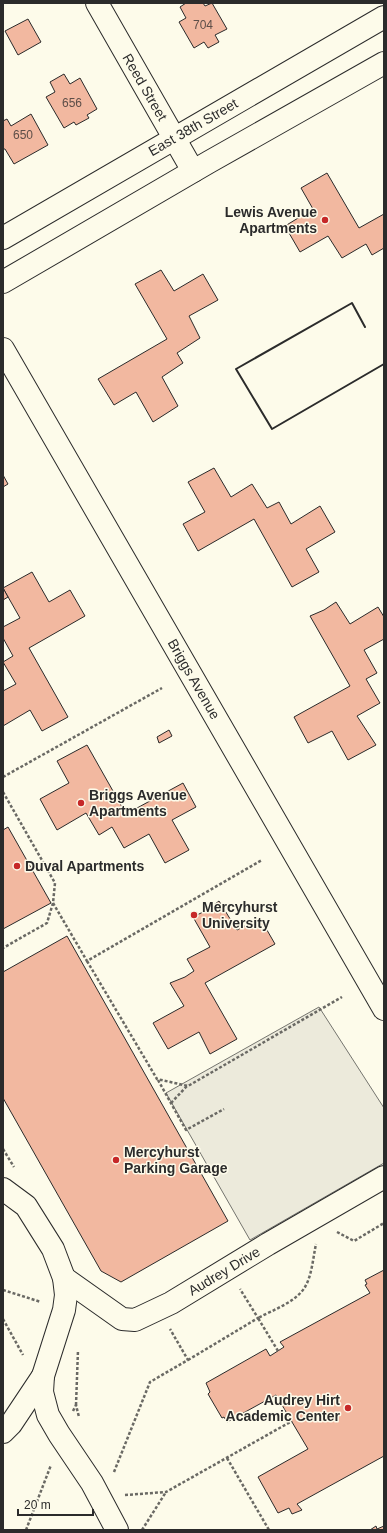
<svg xmlns="http://www.w3.org/2000/svg" width="387" height="1533" viewBox="0 0 387 1533" font-family="Helvetica,sans-serif">
  <style>
    .parking { fill: #eceadb; stroke: #74746e }
    .building { fill: #f2b8a0; stroke: #2b2b2b }
    .lines { fill: none; stroke-linecap: round; stroke-linejoin: round }
    .minor-casing { stroke: #2b2b2b; stroke-width: 24 }
    .major-casing { stroke: #2b2b2b; stroke-width: 24 }
    .path { stroke: #6a6964; stroke-width: 2.5; stroke-dasharray: 3 2; stroke-linecap: butt }
    .minor { stroke: #fdfbea; stroke-width: 22 }
    .major { stroke: #fdfbea; stroke-width: 22 }
    .wall { stroke: #2b2b2b; stroke-width: 2 }
    .poi-dot { fill: #c62828; stroke: #fdfbea; stroke-width: 1.5 }
    .labels { text-anchor: middle; stroke-width: 3; stroke-linejoin: round; paint-order: stroke }
    .number-label { font-size: 12px; fill: #5d4e48 }
    .street-label { font-size: 14px; fill: #2b2b2b; stroke: #fdfbea }
    .poi-label { font-size: 14px; font-weight: bold; fill: #2b2b2b; stroke: #fdfbea; text-anchor: start }
  </style>
  <rect width="100%" height="100%" fill="#fdfbea"/>
  <polygon class="parking" points="319,1007 384,1108 384,1163 250,1240 166,1093"/>
  <g class="building">
    <polygon points="186,3 203,3 205,6 212,3 227,29 215,35 219,42 208,48 204,42 194,48 179,22 186,18 180,7"/>
    <polygon points="28,19 41,42 18,55 5,31"/>
    <polygon points="64,74 70,84 80,78 97,109 87,115 89,118 76,125 74,122 64,128 46,97 55,92 50,82"/>
    <polygon points="31,114 48,145 14,164 5,149 3,149 3,121 7,119 11,126"/>
    <polygon points="327,173 359,228 384,214 384,248 372,255 366,244 342,258 328,236 300,252 285,226 313,209 301,188"/>
    <polygon points="161,270 174,291 203,274 218,300 189,316 200,338 177,353 183,363 162,377 178,406 153,422 136,392 114,405 98,379 167,339 135,284"/>
    <polygon points="214,468 231,497 252,484 267,508 279,502 291,524 320,506 335,532 306,549 319,572 292,587 254,519 198,551 183,524 205,512 188,482"/>
    <polygon points="3,475 8,484 3,487"/>
    <polygon points="32,572 49,602 70,590 85,616 29,648 68,717 42,731 30,710 3,726 3,691 16,684 3,662 13,656 3,638 3,627 20,618 3,588"/>
    <polygon points="3,588 8,597 3,600"/>
    <polygon points="336,602 350,624 378,607 384,617 384,639 364,650 377,673 366,679 380,703 357,716 376,745 348,760 332,731 308,743 294,717 350,686 310,616 324,610"/>
    <polygon points="169,730 172,736 159,743 157,737"/>
    <polygon points="87,745 126,814 183,783 196,807 172,820 189,850 165,863 149,834 124,848 112,827 99,835 86,813 57,830 40,799 69,783 57,761"/>
    <polygon points="8,827 51,903 3,929 3,830"/>
    <polygon points="219,901 237,930 260,918 275,944 205,983 237,1039 210,1054 199,1032 168,1049 153,1023 184,1006 170,983 185,977 194,971 187,959 210,947 193,917 207,910"/>
    <polygon points="67,936 228,1221 121,1282 101,1271 3,1098 3,972"/>
    <polygon points="384,1270 384,1456 297,1504 302,1510 292,1514 289,1508 278,1513 258,1477 308,1449 276,1395 227,1422 224,1417 222,1418 208,1394 210,1392 206,1383 266,1349 270,1356 284,1347 280,1342 370,1293 365,1285 367,1284 365,1280"/>
    <polygon points="376,1526 377,1529 384,1526 384,1530 370,1530"/>
  </g>
  <g class="lines">
    <defs>
      <g id="minor">
        <polyline points="97,3 193,171"/>
        <polyline points="3,349 384,1009"/>
        <polyline points="3,1189 26,1206 53,1249 64,1278 66,1295 64,1310 43,1376 42,1392 48,1415 59,1434 92,1483 117,1530"/>
        <polyline points="64,1278 122,1319 135,1320 171,1303 268,1244 384,1177"/>
        <polyline points="3,1432 11,1424 43,1376"/>
      </g>
      <g id="major">
        <polyline points="3,238 384,17"/>
        <polyline points="3,282 209,162 384,63"/>
      </g>
    </defs>
    <use href="#minor" class="minor-casing"/>
    <use href="#major" class="major-casing"/>
    <g class="path">
      <polyline points="3,777 162,688"/>
      <polyline points="3,792 55,883 53,903 47,923 3,948"/>
      <polyline points="53,903 87,961 262,860"/>
      <polyline points="87,961 157,1079 188,1086 342,997"/>
      <polyline points="158,1080 186,1130 224,1109"/>
      <polyline points="171,1103 187,1086"/>
      <polyline points="3,1149 14,1167"/>
      <polyline points="337,1232 354,1241 384,1223"/>
      <polyline points="3,1290 41,1302"/>
      <polyline points="3,1319 23,1355"/>
      <path d="M 278,1351 L 258,1318 C 273,1310 296,1302 305,1287 C 312,1275 313,1258 316,1244"/>
      <polyline points="188,1360 258,1318 240,1289"/>
      <polyline points="76,1405 78,1350"/>
      <polyline points="73,1411 76,1405 79,1417"/>
      <polyline points="227,1458 269,1530"/>
      <polyline points="114,1472 150,1382 188,1360 170,1329"/>
      <polyline points="125,1495 166,1492 292,1421"/>
      <polyline points="26,1530 51,1465"/>
      <polyline points="142,1530 166,1492"/>
    </g>
    <use href="#minor" class="minor"/>
    <use href="#major" class="major"/>
    <polyline class="wall" points="365,327 352,303 236,369 272,429 384,364"/>
  </g>
  <g class="poi-dot">
    <circle cx="325" cy="220" r="4"/>
    <circle cx="81" cy="803" r="4"/>
    <circle cx="17" cy="866" r="4"/>
    <circle cx="194" cy="915" r="4"/>
    <circle cx="116" cy="1160" r="4"/>
    <circle cx="348" cy="1408" r="4"/>
  </g>
  <g class="labels">
    <g class="number-label">
      <text x="203" y="29">704</text>
      <text x="72" y="107">656</text>
      <text x="23" y="139">650</text>
    </g>
    <g class="street-label">
      <text transform="translate(145 87) rotate(60)" y="5">Reed Street</text>
      <text transform="translate(193 127) rotate(-30)" y="5">East 38th Street</text>
      <text transform="translate(194 679) rotate(60)" y="5">Briggs Avenue</text>
      <text transform="translate(224 1271) rotate(-31)" y="5">Audrey Drive</text>
    </g>
    <g class="poi-label">
      <text x="317" y="217" text-anchor="end">Lewis Avenue<tspan x="317" dy="16">Apartments</tspan></text>
      <text x="89" y="800">Briggs Avenue<tspan x="89" dy="16">Apartments</tspan></text>
      <text x="25" y="871">Duval Apartments</text>
      <text x="202" y="912">Mercyhurst<tspan x="202" dy="16">University</tspan></text>
      <text x="124" y="1157">Mercyhurst<tspan x="124" dy="16">Parking Garage</tspan></text>
      <text x="340" y="1405" text-anchor="end">Audrey Hirt<tspan x="340" dy="16">Academic Center</tspan></text>
    </g>
  </g>
  <rect width="387" height="1533" fill="none" stroke="#2b2b2b" stroke-width="8"/>
  <path d="M18 1509v6h75v-6" fill="none" stroke="#2b2b2b" stroke-width="2"/>
  <text x="24" y="1509" font-size="12" fill="#2b2b2b" stroke="#fdfbea" stroke-width="3" paint-order="stroke">20 m</text>
</svg>
